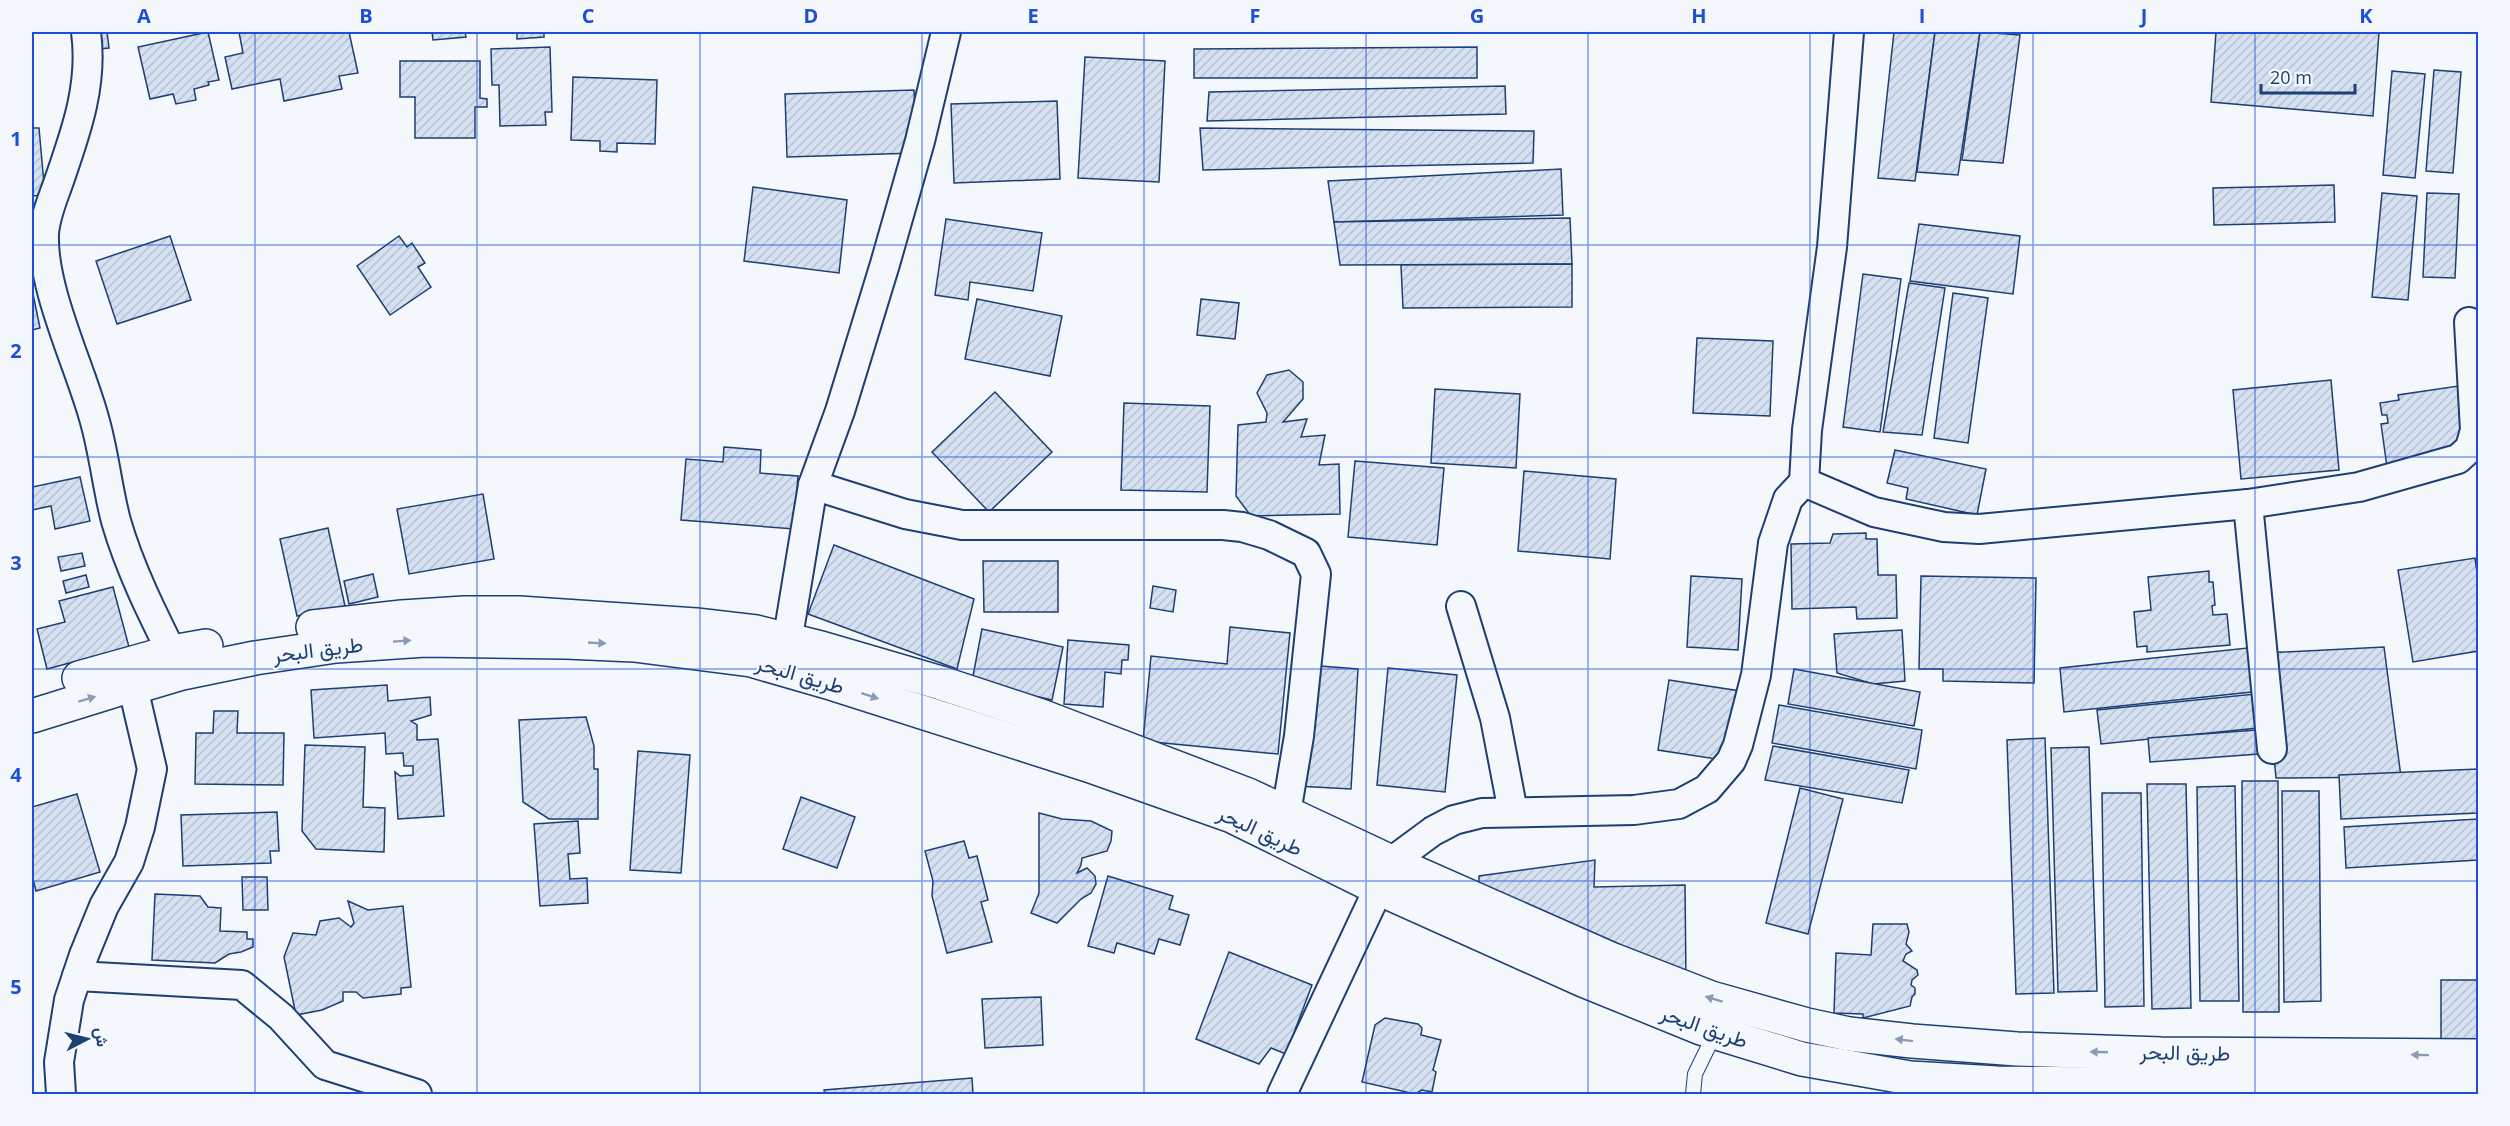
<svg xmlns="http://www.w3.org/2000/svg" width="2510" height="1126" viewBox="0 0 2510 1126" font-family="'Open Sans',Vazirmatn,sans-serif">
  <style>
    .building { fill: url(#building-hatch); stroke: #1d3f73; stroke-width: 1.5 }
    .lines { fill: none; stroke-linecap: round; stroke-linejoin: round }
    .lane-casing { stroke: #1d3f73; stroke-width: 16 }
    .street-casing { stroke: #1d3f73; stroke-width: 32 }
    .highway-casing { stroke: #1d3f73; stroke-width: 36 }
    .lane { stroke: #f4f7fb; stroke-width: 14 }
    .street { stroke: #f4f7fb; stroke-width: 28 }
    .highway { stroke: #f4f7fb; stroke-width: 33 }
    .oneway { fill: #889bb7 }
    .grid { fill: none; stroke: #1d4ed8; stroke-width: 1.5; stroke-opacity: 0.55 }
    .labels { text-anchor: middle; stroke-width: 4.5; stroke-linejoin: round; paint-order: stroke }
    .street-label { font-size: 21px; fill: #1d3f73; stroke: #f4f7fb }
    .neatline { fill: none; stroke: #1d4ed8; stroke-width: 2 }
    .grid-label { font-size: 20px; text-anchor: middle; font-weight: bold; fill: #1d4ed8 }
  </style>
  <defs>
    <pattern id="building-hatch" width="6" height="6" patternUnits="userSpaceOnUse" patternTransform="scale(1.5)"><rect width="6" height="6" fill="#d5e0f0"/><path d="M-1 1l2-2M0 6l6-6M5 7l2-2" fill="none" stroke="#b6c1d1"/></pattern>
  </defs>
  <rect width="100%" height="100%" fill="#f4f7fb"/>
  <g class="building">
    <polygon points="97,32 107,32 109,48 99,49"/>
    <polygon points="208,32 219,80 208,82 209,85 194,89 196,100 176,104 173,94 150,99 138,47"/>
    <polygon points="239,32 349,32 358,73 339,76 342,89 284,101 280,79 232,89 225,57 243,53"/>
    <polygon points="432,32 465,32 466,37 433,40"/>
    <polygon points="517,32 544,32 544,37 517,39"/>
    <polygon points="1894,32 1935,32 1915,181 1878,178"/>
    <polygon points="1935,32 1980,32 1958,175 1917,172"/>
    <polygon points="1980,32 2020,35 2003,163 1962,160"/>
    <polygon points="2216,32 2379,32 2373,116 2211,102"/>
    <polygon points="550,47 552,112 545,112 546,125 500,126 499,85 492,85 491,49"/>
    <polygon points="1477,47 1477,78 1194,78 1194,49"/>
    <polygon points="1085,57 1165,61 1159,182 1078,178"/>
    <polygon points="400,61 480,61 480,98 487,99 487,107 475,107 475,138 415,138 415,97 400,97"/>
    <polygon points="2434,70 2461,72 2453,173 2426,171"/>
    <polygon points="2392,71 2425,74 2415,178 2383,175"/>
    <polygon points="573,77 657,80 655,144 617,143 617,152 600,151 600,141 571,140"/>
    <polygon points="1505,86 1506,114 1207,121 1209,92"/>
    <polygon points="914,90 916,153 787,157 785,94"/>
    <polygon points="1057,101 1060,179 954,183 951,104"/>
    <polygon points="32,128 39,128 45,195 32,196"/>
    <polygon points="1200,128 1534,131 1533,163 1203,170"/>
    <polygon points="1561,169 1563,215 1334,222 1328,181"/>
    <polygon points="2334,185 2335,222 2214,225 2213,188"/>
    <polygon points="753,187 847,200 839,273 744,261"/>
    <polygon points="2382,193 2417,196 2408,300 2372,297"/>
    <polygon points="2427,193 2459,194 2455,278 2423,277"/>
    <polygon points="1570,218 1572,264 1340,265 1334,222"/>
    <polygon points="946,219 1042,233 1033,291 970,282 968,300 935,295"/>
    <polygon points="1919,224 2020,236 2013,294 1910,281"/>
    <polygon points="170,236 191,300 117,324 96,261"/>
    <polygon points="399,236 407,247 412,243 425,263 418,267 431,287 390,315 357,266"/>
    <polygon points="1572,264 1572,307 1403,308 1401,265"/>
    <polygon points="1863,274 1901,279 1880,432 1843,427"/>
    <polygon points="1909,283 1945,288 1922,435 1883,432"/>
    <polygon points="32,289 40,328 32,330"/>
    <polygon points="1953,293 1988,298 1968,443 1934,438"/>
    <polygon points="977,299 1062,316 1050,376 965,359"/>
    <polygon points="1201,299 1239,303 1235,339 1197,335"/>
    <polygon points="1697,338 1773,341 1770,416 1693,413"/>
    <polygon points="1289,370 1303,382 1303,399 1283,422 1307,419 1301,437 1325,435 1319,465 1339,464 1340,514 1251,516 1236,496 1238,425 1266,422 1267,413 1257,393 1267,375"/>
    <polygon points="2331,380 2339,470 2241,479 2233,390"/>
    <polygon points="2465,385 2468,439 2408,464 2387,467 2381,424 2388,423 2387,415 2382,415 2380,403 2399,400 2398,395"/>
    <polygon points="1435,389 1520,394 1516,468 1431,463"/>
    <polygon points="995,392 1052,452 989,512 932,452"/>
    <polygon points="1124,403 1210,406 1207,492 1121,490"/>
    <polygon points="724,447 761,450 760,473 798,476 794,529 681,520 686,459 723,462"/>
    <polygon points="1895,450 1986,469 1977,515 1906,499 1908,488 1887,483"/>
    <polygon points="1355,461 1444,468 1437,545 1348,537"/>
    <polygon points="1524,471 1616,479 1610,559 1518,551"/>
    <polygon points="80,477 90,521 55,529 51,506 32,510 32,487"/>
    <polygon points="483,494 494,559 409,574 397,509"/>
    <polygon points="328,528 345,606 297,616 280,539"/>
    <polygon points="1866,533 1866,539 1877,539 1878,575 1896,575 1897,618 1857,619 1856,607 1792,609 1791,544 1830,543 1833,534"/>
    <polygon points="834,545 974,599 957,669 808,614"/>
    <polygon points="82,553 85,566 61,571 58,557"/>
    <polygon points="2475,558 2478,580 2478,651 2413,662 2398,570"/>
    <polygon points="983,561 1058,561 1058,612 984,612"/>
    <polygon points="2209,571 2209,582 2213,582 2215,605 2212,606 2213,615 2227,614 2230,645 2147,652 2147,646 2137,647 2134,612 2151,610 2148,577"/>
    <polygon points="373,574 378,597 349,604 344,581"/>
    <polygon points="86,575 89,587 66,593 63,581"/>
    <polygon points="1691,576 1742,579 1738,650 1687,647"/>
    <polygon points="1921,576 2036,578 2034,683 1943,681 1943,669 1919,669"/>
    <polygon points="1153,586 1176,590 1173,612 1150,608"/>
    <polygon points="113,587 129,647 47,669 37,629 65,622 59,601"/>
    <polygon points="1230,627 1290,633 1278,754 1143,741 1151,656 1227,664"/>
    <polygon points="982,629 1063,647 1052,700 972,681"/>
    <polygon points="1902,630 1905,681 1873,684 1837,673 1834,634"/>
    <polygon points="1068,640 1129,645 1128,660 1122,660 1121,674 1105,672 1103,707 1064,704"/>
    <polygon points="2257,647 2261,691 2064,712 2060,668"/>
    <polygon points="2384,647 2401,777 2276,778 2264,653"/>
    <polygon points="1307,665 1358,669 1351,789 1296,786"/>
    <polygon points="1388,668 1457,675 1445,792 1377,785"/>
    <polygon points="1794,669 1920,692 1914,726 1788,704"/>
    <polygon points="1669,680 1740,691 1729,761 1658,750"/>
    <polygon points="387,685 388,701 430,697 431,715 411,721 417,725 417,740 438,739 444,816 398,819 395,772 400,776 413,775 413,766 404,766 403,753 386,754 385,733 314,738 311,690"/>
    <polygon points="2255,694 2258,728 2101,744 2097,710"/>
    <polygon points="1779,705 1922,730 1916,769 1772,743"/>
    <polygon points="214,711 238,711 237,733 284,733 283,785 195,784 196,733 213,733"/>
    <polygon points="586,717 594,746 594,769 598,769 598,819 549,819 523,802 519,720"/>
    <polygon points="2257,730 2259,754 2150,762 2148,738"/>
    <polygon points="2045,738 2054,993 2016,994 2007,740"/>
    <polygon points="305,745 365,747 363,807 385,808 384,852 316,849 302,831"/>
    <polygon points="1773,746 1909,770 1902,803 1765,780"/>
    <polygon points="2089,747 2097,991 2058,992 2051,748"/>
    <polygon points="638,751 690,755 681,873 630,870"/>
    <polygon points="2478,769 2478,813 2341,819 2339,775"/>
    <polygon points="2242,781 2278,781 2279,1012 2243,1012"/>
    <polygon points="2147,784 2186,784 2191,1008 2152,1009"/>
    <polygon points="2235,786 2239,1001 2200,1001 2197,787"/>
    <polygon points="1800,788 1843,799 1808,934 1766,923"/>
    <polygon points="2282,791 2319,791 2321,1001 2284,1002"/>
    <polygon points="2102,793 2141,793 2144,1006 2105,1007"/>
    <polygon points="77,794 100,872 36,891 32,875 32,807"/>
    <polygon points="801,797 855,817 837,868 783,849"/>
    <polygon points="277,812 279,851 270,851 271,863 183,866 181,815"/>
    <polygon points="1039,813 1062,819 1091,821 1112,831 1111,841 1107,851 1082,858 1081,865 1077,873 1087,868 1095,876 1096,884 1091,893 1081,899 1057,923 1031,913 1039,893"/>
    <polygon points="2478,819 2478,860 2346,868 2344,827"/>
    <polygon points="578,821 580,853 568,854 570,879 587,878 588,903 540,906 534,824"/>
    <polygon points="964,841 969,858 977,856 988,900 981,902 992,942 947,953 932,896 933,881 925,851"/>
    <polygon points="1595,860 1594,887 1685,885 1686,982 1479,898 1479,876"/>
    <polygon points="1108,876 1173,896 1169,909 1189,915 1180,945 1159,939 1154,954 1117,943 1114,953 1088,946"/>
    <polygon points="242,877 267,877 268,910 243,910"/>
    <polygon points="155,894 200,896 208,907 221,908 220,931 247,932 247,939 253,939 253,947 241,952 229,954 215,963 152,960"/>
    <polygon points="348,901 368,910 403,906 411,987 401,988 401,994 363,998 356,992 343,992 343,1001 322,1010 296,1015 284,957 293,933 316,935 320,921 339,918 351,927 354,923"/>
    <polygon points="1873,924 1907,924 1909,932 1906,944 1912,951 1906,954 1903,961 1917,970 1918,975 1912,980 1911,985 1915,988 1915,994 1912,997 1910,1006 1863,1018 1863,1014 1834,1013 1836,953 1871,955"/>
    <polygon points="1229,952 1312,985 1286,1054 1271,1048 1259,1064 1196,1039"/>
    <rect x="2441" y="980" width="37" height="61"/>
    <polygon points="1041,997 1043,1045 985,1048 982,999"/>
    <polygon points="1385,1018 1418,1024 1422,1028 1421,1035 1441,1040 1433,1070 1436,1072 1432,1092 1422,1090 1415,1094 1362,1082 1375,1025"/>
    <polygon points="972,1078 973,1094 825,1094 824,1090"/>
  </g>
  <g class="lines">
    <defs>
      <polyline id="lane" points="1693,1094 1695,1074 1715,1033"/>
      <g id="street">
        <path d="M 86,32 C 93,83 77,129 60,178 C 54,196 45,215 44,234 C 42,289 79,364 94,418 C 104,452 107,487 116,521 C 131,573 157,623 181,671"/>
        <polyline points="1804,482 1874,512 1944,527 1979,529 2248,504 2359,487 2458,459 2470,448 2475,430 2469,322"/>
        <polyline points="813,485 905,514 962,525 1223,525 1242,527 1269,535 1306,553 1316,574 1299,736 1286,813"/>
        <polyline points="2248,504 2272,749"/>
        <polyline points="1461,606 1495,718 1513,812"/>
        <polyline points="784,661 813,485 840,411 885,264 920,141 946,32"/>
        <polyline points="77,976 242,985 281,1017 325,1065 417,1094"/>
        <polyline points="61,1094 59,1062 69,1000 84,955 104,906 129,862 140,827 152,769 128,666"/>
        <polyline points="1282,1094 1391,862 1433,831 1454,820 1482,813 1634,810 1679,804 1707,789 1731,761 1738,745 1756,675 1773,543 1788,499 1804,482 1807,430 1832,247 1849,32"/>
      </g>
      <g id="highway">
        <polyline points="313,627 402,617 464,613 519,613 696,625 756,632 821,648 941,683 1041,716 1248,795 1391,862 1613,960 1711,998 1807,1025 1849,1034 1912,1041 2017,1049 2161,1054 2478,1056"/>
        <polyline points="79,678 172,652 206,646"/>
        <polyline points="32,716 119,689 135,687 182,673 255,658 336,646 425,640 566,642 634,645 751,660 834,684 1088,765 1232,816 1378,888 1583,980 1701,1028 1802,1059 1910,1078 1997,1083 2478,1088"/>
      </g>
    </defs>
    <use href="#lane" class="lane-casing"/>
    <use href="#street" class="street-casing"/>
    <use href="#highway" class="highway-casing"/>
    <use href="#lane" class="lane"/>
    <use href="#street" class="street"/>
    <use href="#highway" class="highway"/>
  </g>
  <defs><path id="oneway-solid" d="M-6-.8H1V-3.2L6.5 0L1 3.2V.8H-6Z" transform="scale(1.5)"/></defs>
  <g class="oneway">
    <use href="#oneway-solid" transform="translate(402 641) rotate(-4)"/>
    <use href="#oneway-solid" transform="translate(597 643) rotate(3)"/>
    <use href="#oneway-solid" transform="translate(870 696) rotate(18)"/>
    <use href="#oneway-solid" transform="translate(87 699) rotate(-17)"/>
    <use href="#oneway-solid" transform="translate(1714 999) rotate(-163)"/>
    <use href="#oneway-solid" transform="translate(1904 1040) rotate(-173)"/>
    <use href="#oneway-solid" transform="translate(2099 1052) rotate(-178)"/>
    <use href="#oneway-solid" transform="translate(2420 1055) rotate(-179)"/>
  </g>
  <path class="grid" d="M 255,32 L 255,1094M 477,32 L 477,1094M 700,32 L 700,1094M 922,32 L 922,1094M 1144,32 L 1144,1094M 1366,32 L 1366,1094M 1588,32 L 1588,1094M 1810,32 L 1810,1094M 2033,32 L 2033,1094M 2255,32 L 2255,1094M 32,245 L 2478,245M 32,457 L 2478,457M 32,669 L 2478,669M 32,881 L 2478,881"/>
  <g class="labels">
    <g class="street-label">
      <text transform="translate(318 650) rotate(-7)" y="7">طريق البحر</text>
      <text transform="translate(800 675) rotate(16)" y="7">طريق البحر</text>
      <text transform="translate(1260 831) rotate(25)" y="7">طريق البحر</text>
      <text transform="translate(1704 1027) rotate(19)" y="7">طريق البحر</text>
      <text transform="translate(2185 1053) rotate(1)" y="7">طريق البحر</text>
    </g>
  </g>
  <rect width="2510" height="1126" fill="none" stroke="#f4f7fb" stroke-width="66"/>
  <g transform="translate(87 1039) rotate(83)" stroke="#f4f7fb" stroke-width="4.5" paint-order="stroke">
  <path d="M0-4.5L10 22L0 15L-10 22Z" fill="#1d3f73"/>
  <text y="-9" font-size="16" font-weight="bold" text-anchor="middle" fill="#1d3f73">ش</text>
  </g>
  <path d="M2261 84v9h94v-9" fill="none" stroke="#1d3f73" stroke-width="3"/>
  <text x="2270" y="84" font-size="18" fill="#1d3f73" stroke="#f4f7fb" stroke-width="4.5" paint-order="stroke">20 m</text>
  <rect x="33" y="33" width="2444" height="1060" class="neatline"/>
  <g class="grid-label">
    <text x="144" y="23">A</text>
    <text x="366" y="23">B</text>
    <text x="588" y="23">C</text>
    <text x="811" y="23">D</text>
    <text x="1033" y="23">E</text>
    <text x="1255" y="23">F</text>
    <text x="1477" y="23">G</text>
    <text x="1699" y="23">H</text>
    <text x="1922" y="23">I</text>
    <text x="2144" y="23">J</text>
    <text x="2366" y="23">K</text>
    <text x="16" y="146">1</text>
    <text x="16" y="358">2</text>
    <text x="16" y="570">3</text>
    <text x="16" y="782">4</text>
    <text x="16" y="994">5</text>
  </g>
</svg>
